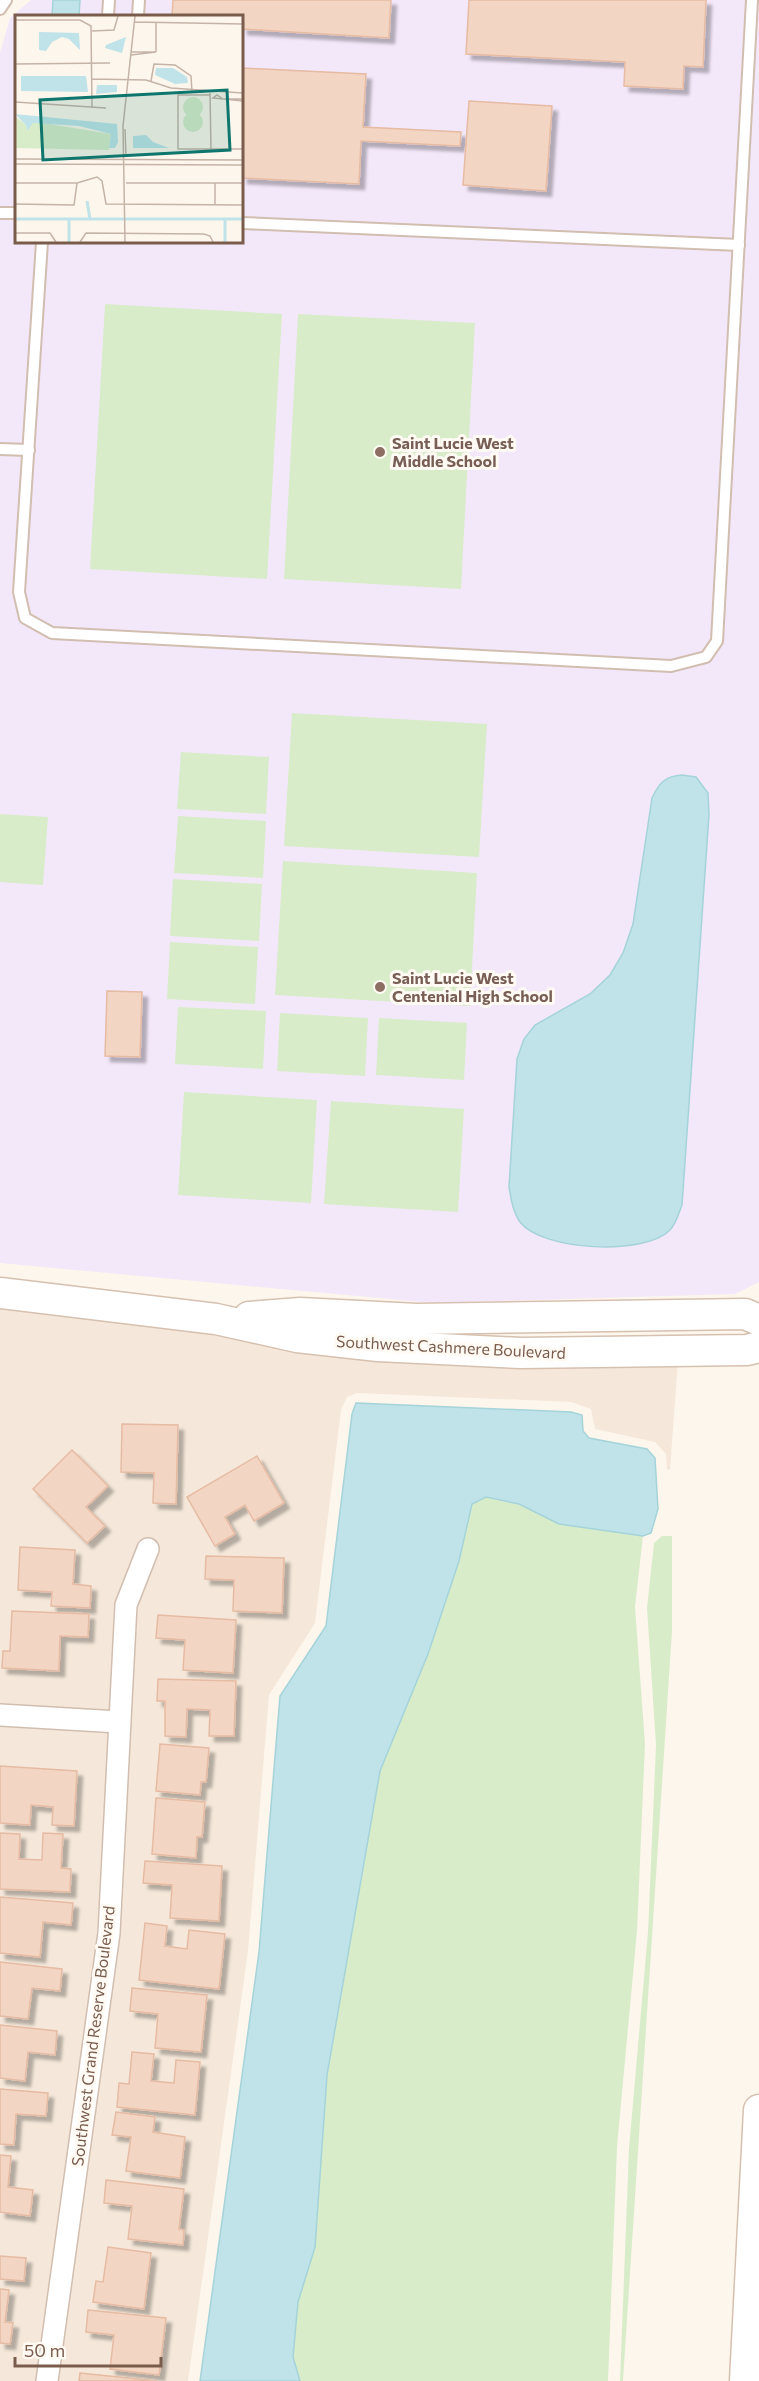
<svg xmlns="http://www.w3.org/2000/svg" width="759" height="2381" viewBox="0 0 759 2381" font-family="Commissioner,sans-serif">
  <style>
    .residential { fill: #f5e8da }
    .education { fill: #f3e8fa; fill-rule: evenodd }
    .green { fill: #d8ecc9 }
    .water { fill: #bfe3e8; stroke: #a5d3da; stroke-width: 1.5 }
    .building { fill: #f3d5c3; stroke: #e6bba3; stroke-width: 1.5; filter: url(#shadow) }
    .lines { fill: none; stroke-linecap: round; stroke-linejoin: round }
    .lane-casing { stroke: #d1beb0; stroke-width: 14 }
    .street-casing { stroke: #d1beb0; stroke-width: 24 }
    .secondary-casing { stroke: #d6c0b0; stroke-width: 33 }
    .lane { stroke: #fff; stroke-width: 10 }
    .street { stroke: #fff; stroke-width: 21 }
    .secondary { stroke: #fff; stroke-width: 30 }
    .education-dot { fill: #8d6e63; stroke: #fffaf3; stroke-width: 2 }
    .labels { text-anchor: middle; stroke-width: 6; stroke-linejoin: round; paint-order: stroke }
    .education-label { font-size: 16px; font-weight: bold; fill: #785e54; stroke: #fffaf3; text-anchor: start }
    .street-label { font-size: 16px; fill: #7a5c4d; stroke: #fffaf3 }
    .inset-river { fill: none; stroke: #bfe3e8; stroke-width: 3 }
    .inset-road { fill: none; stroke: #c5b3a7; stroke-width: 1.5 }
    .view { fill: #0f766e; fill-opacity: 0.15; stroke: #0f766e; stroke-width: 3 }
    .inset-edge { fill: none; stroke: #7a5c4d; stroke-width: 3 }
  </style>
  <defs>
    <filter id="shadow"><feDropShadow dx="5.5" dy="5.5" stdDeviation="1.5" flood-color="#0004"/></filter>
  </defs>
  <rect width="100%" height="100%" fill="#fdf6ec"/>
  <polygon class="residential" points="0,1303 678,1361 670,1470 667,1469 666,1454 655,1442 595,1429 591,1409 571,1402 357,1393 347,1397 341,1410 315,1623 269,1695 248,1951 188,2381 0,2381"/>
  <path class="education" d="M 31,0 L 759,0 L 759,1282 L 735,1294 L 433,1303 L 0,1263 L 0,53 L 10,18 ZM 16,16 L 242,16 L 242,242 L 16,242 Z"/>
  <g class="green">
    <polygon points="105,304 282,314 267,579 90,569"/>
    <polygon points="298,314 475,323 461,589 284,579"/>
    <polygon points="292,713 487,724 479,857 284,846"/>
    <polygon points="181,752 269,757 266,814 177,809"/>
    <polygon points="0,814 48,817 43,885 0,882"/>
    <polygon points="178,816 266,821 263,878 174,873"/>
    <polygon points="283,861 477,873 470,1006 275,995"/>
    <polygon points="173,879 262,884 259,941 170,936"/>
    <polygon points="170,942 258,947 255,1004 167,999"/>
    <polygon points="178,1007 266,1011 263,1069 175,1064"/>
    <polygon points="280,1013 368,1018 365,1076 277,1071"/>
    <polygon points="379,1018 467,1023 464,1080 376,1075"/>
    <polygon points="184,1092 317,1100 311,1203 178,1195"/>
    <polygon points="331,1101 464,1109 458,1212 324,1204"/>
    <polygon points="485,1497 519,1504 559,1524 643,1536 635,1607 645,1744 637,1931 617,2147 608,2381 300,2381 293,2357 298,2302 315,2247 327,2075 380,1771 428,1654 459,1561 472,1504"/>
    <polygon points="662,1536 672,1536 672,1631 623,2381 620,2381 629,2148 648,1932 656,1745 647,1608 654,1543"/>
  </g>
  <g class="water">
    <polygon points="53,0 80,0 79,16 52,16"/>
    <path d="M 682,775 L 696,777 L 708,793 L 709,815 L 682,1205 C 679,1213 676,1224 670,1230 C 645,1256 542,1251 520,1222 C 513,1212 511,1199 509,1187 L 517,1059 L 524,1039 L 535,1025 L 590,994 L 610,975 L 623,953 L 633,924 L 652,798 C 659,783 665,776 682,775 Z"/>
    <polygon points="356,1403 571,1412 582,1415 583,1431 589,1438 647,1449 655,1458 658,1509 651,1533 643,1536 559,1524 519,1504 486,1497 472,1504 459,1561 428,1654 380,1771 327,2075 315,2247 298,2302 293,2357 300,2381 200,2381 259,1952 280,1696 326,1626 352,1414"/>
  </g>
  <g class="building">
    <polygon points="173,0 391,0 389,38 242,29 242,16 172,16"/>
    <polygon points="469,0 706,0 703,67 684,66 683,89 624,86 625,62 466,54"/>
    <polygon points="242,68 366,74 363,127 461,132 460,146 361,141 359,184 242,178"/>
    <polygon points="469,101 552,106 546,191 463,185"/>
    <polygon points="107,991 142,992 140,1057 105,1056"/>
    <polygon points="122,1424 178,1425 176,1504 153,1503 154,1473 121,1472"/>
    <polygon points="72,1450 108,1486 86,1507 105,1526 87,1543 33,1489"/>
    <polygon points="257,1456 284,1503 254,1521 245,1505 225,1517 235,1534 215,1546 187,1497"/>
    <polygon points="20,1547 75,1550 73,1584 91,1586 90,1608 51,1606 52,1592 18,1590"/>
    <polygon points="206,1556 284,1558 282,1613 233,1611 234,1580 205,1579"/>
    <polygon points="12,1611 89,1614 88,1637 60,1636 59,1671 2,1668 3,1651 10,1651"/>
    <polygon points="158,1615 236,1620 233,1673 183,1670 185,1640 156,1638"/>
    <polygon points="158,1679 236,1681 234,1736 209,1736 210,1710 187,1709 186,1737 165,1736 165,1701 157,1701"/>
    <polygon points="160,1744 209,1748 206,1782 201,1782 200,1795 156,1791"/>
    <polygon points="0,1766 77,1771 74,1826 52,1825 53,1807 31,1805 30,1825 0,1823"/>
    <polygon points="156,1798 205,1802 202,1837 197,1837 196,1858 152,1854"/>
    <polygon points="0,1833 20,1834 19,1859 42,1860 43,1833 63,1834 61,1868 71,1869 70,1892 0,1889"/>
    <polygon points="145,1861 222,1866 219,1921 170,1918 172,1885 143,1883"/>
    <polygon points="0,1897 73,1903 71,1925 43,1922 40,1957 0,1953"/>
    <polygon points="145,1923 167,1926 165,1946 187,1949 189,1930 225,1934 219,1989 139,1980"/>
    <polygon points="0,1962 62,1969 60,1991 32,1988 28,2019 0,2016"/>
    <polygon points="132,1988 207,1995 201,2052 155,2048 158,2014 130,2011"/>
    <polygon points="0,2025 57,2031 55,2055 28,2052 25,2081 0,2078"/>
    <polygon points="132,2052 154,2054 151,2081 174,2083 176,2060 200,2062 195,2115 117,2107 119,2083 129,2084"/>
    <polygon points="0,2089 48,2093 46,2116 16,2114 14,2145 0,2144"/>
    <polygon points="116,2112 155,2117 153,2132 185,2137 180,2178 126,2171 131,2137 112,2135"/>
    <polygon points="0,2155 11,2156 8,2187 33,2190 30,2216 0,2212"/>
    <polygon points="106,2180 184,2189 179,2229 184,2230 183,2245 128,2239 132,2206 104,2203"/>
    <polygon points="108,2247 151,2253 144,2309 93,2302 96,2281 103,2282"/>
    <polygon points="0,2256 26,2258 24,2281 0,2279"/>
    <polygon points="0,2289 9,2290 5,2322 13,2323 10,2344 0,2343"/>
    <polygon points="88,2310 166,2318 159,2375 110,2369 114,2335 86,2332"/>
    <polygon points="80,2373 157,2381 79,2381"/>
  </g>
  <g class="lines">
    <defs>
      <g id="lane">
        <polyline points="0,9 6,0"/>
        <polyline points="108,16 109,0"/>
        <polyline points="138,16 139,0"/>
        <polyline points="0,213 16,213"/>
        <polyline points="242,223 739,245"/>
        <polyline points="42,242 19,592 25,618 52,633 671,666 706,657 717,641 752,0"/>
        <polyline points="0,449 29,450"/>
      </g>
      <g id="street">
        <polyline points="0,1715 119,1722"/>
        <polyline points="47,2381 109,1933 126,1605 148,1549"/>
      </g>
      <g id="secondary">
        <polyline points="0,1293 216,1319 297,1337 378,1346 521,1353 747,1350 759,1347"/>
        <polyline points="249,1317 300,1313 417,1319 745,1314 759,1320"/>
        <polyline points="745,2381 759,2110"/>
      </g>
    </defs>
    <use href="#lane" class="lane-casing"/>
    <use href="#street" class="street-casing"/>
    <use href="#secondary" class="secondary-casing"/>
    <use href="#lane" class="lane"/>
    <use href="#street" class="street"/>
    <use href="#secondary" class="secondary"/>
  </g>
  <g class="education-dot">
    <circle cx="380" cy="452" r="6"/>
    <circle cx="380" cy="987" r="6"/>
  </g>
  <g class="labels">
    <g class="education-label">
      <text x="392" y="449">Saint Lucie West<tspan x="392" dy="18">Middle School</tspan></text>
      <text x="392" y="984">Saint Lucie West<tspan x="392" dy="18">Centenial High School</tspan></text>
    </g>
    <g class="street-label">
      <text transform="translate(451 1347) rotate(3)" y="6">Southwest Cashmere Boulevard</text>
      <text transform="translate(93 2036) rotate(-83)" y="6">Southwest Grand Reserve Boulevard</text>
    </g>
  </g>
  <g transform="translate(15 15)">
    <rect width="228" height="228" fill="#fdf6ec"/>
    <path d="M168 92a10 10 0 1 1 20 0a10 10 0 1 1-20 0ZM168 107a10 10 0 1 1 20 0a10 10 0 1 1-20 0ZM 1,102 L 11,110 L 12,116 L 17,108 L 28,108 L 96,119 L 94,135 L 0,133 Z" fill="#d8ecc9"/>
    <path d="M 24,17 L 64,18 L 65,35 L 54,24 L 47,22 L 37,27 L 31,36 L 24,35 ZM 111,22 L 107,38 L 90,33 L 91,30 ZM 158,53 L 172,62 L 173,68 L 160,69 L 140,60 L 141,53 ZM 6,61 L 71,61 L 73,77 L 6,76 ZM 82,70 L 102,70 L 102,77 L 81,79 ZM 0,99 L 102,109 L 103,127 L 100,133 L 94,133 L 96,119 L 64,111 L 18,108 L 12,116 L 11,110 ZM 131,120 L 138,127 L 154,133 L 118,133 L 118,121 Z" fill="#bfe3e8"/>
    <path class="inset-river" d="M 72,186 L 75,204M 0,204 L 228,204M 54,227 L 54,204M 210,227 L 210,204"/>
    <path class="inset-road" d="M 0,5 L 65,5 L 76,11 L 77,92M 120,7 L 228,9M 77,16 L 99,15 L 103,1M 116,37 L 141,37M 141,37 L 141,8M 116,40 L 141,37M 0,49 L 95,48M 77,64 L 131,65 L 156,73 L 228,78M 136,66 L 139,49 L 160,50 L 176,61 L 177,77M 195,78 L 196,135M 195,80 L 163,80 L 163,134 L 228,134M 228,84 L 208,84 L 202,80 L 198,83 L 228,86M 0,87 L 91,93M 110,114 L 111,142M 0,144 L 228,145M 0,149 L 228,150M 0,168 L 62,168 L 82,162 L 87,166 L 91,189 L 228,190M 111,168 L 228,168M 0,189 L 59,190 L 62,168M 200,189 L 200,168M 0,218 L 35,218 L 41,227M 65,227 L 71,218 L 189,219 L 195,221 L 198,227M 110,227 L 108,111 L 120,1"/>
    <path class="view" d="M 212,75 L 215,135 L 28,145 L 25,85 Z"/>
    <rect width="228" height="228" class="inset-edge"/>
  </g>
  <path d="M15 2357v9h146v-9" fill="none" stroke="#7a5c4d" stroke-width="3"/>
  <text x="24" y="2357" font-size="18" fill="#7a5c4d" stroke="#fffaf3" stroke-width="4.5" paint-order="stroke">50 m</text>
</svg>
